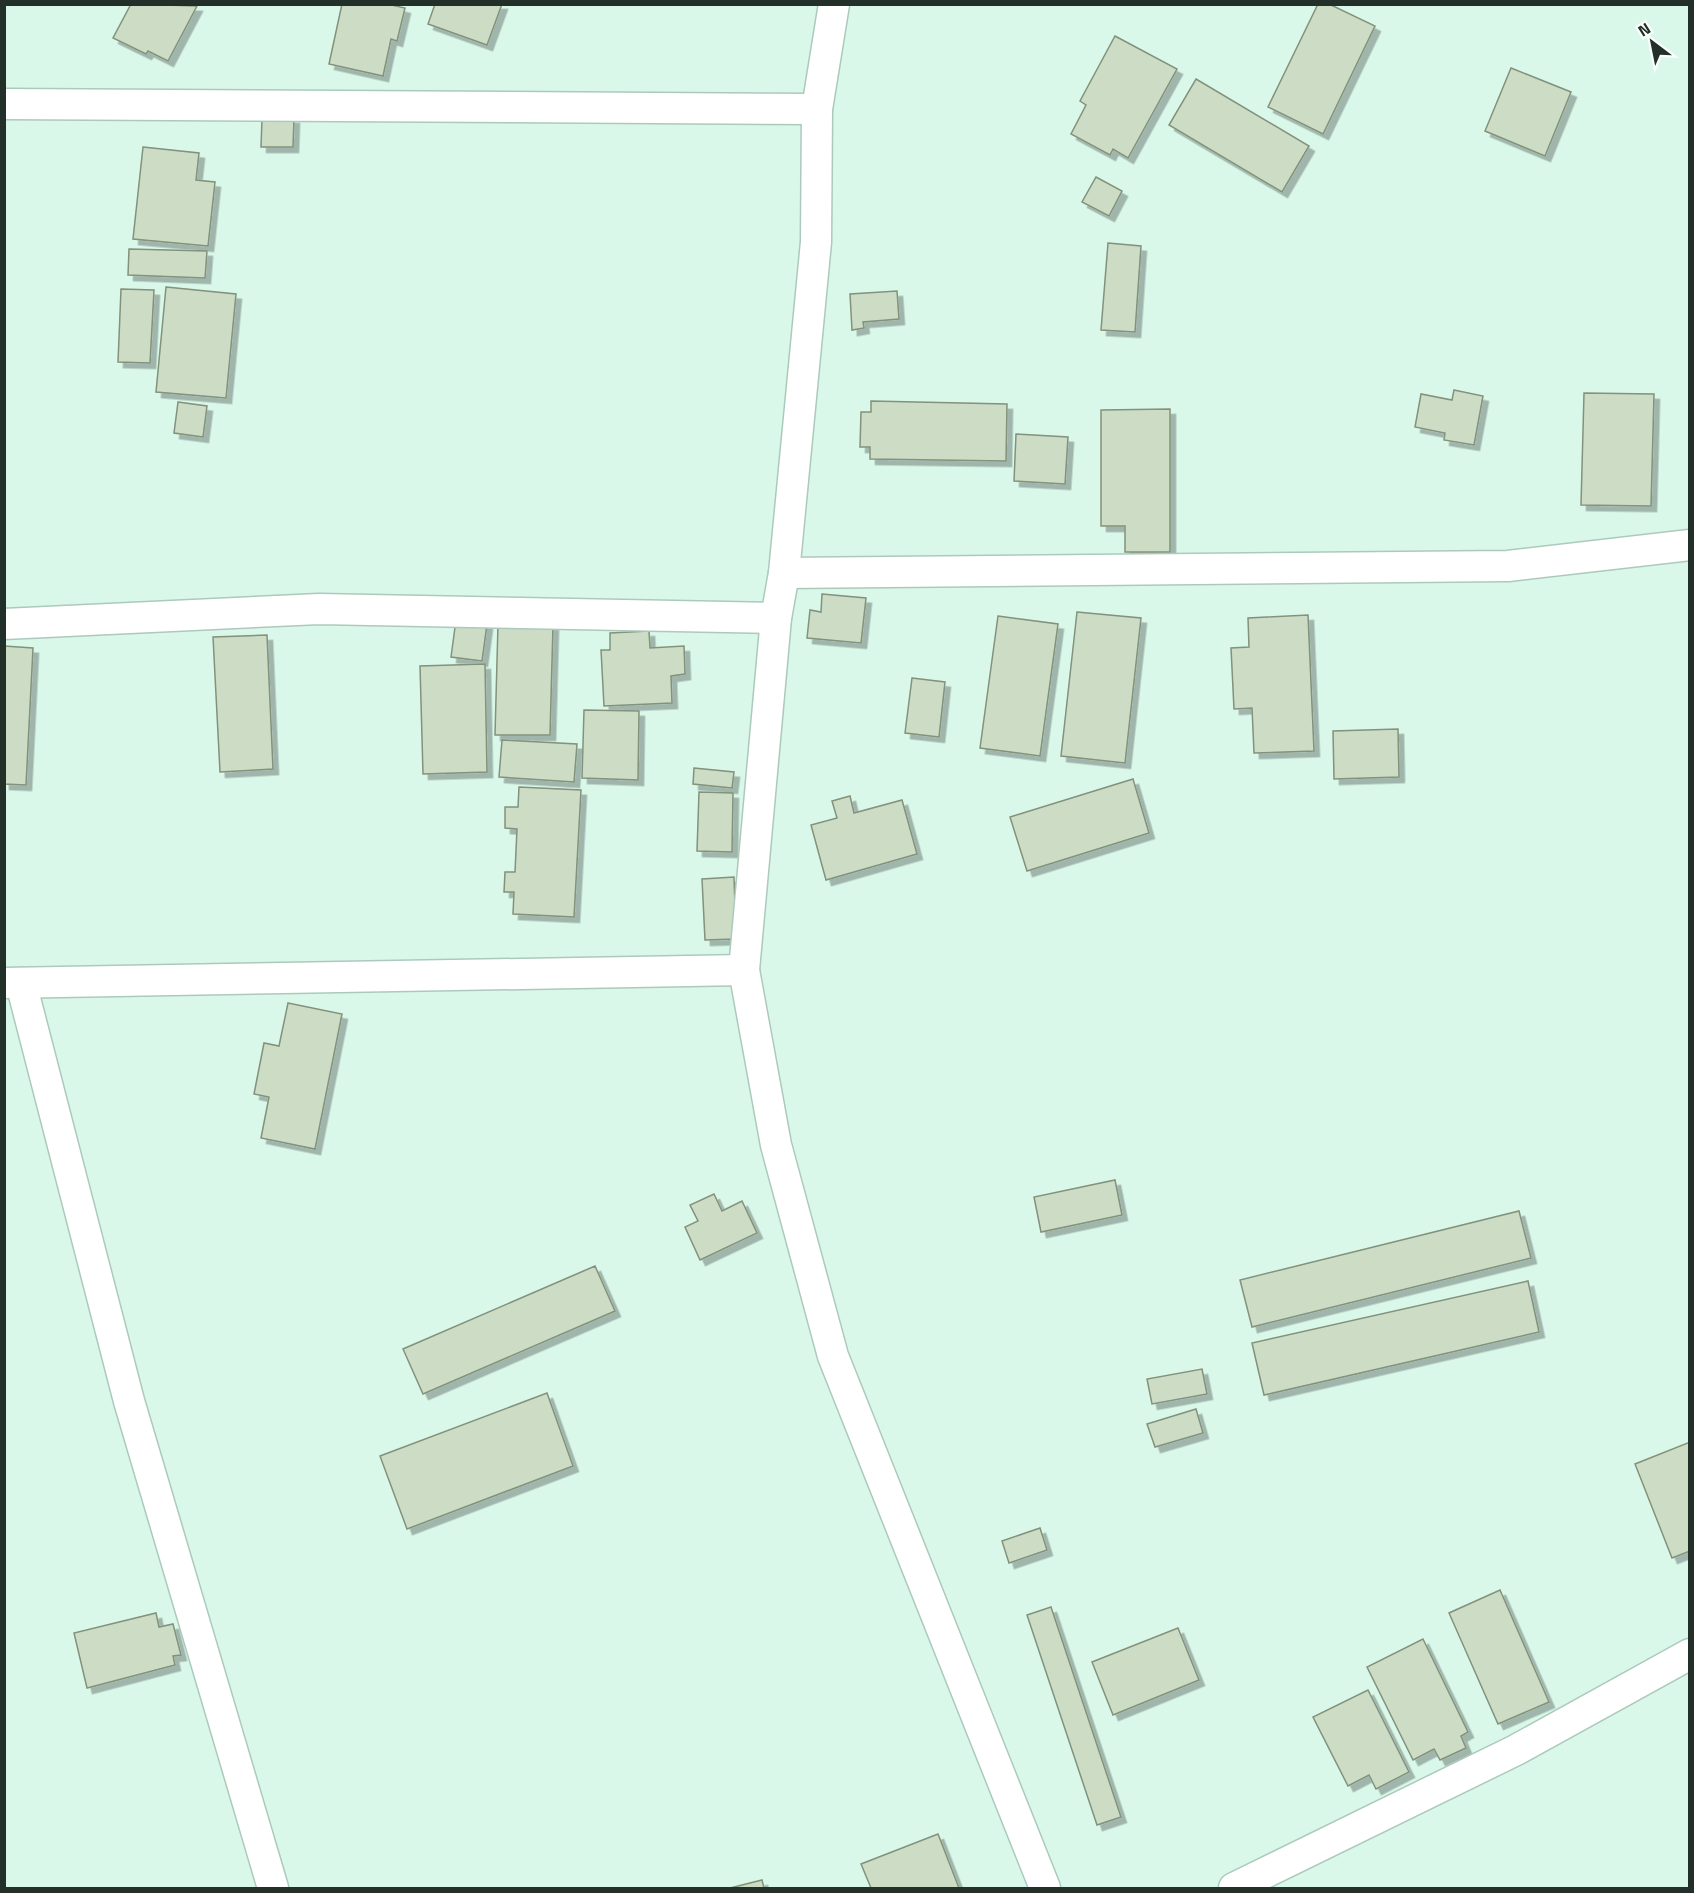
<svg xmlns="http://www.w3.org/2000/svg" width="1694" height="1893" viewBox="0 0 1694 1893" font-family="'Titillium Web',sans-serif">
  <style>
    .building { fill: #cdddc5; stroke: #82927b; stroke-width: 1.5; filter: url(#shadow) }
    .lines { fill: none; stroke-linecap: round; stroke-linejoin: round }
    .street-casing { stroke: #accabc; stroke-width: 33 }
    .street { stroke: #fff; stroke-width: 30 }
  </style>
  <defs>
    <filter id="shadow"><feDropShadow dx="5.5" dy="5.5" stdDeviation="0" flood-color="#0004"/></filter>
  </defs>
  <rect width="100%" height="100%" fill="#daf8ea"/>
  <g class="building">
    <polygon points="131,4 197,6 168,61 148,51 146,54 113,38"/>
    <polygon points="342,4 387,4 405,8 397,41 391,39 383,76 329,64"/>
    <polygon points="435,4 502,4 487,45 428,24"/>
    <polygon points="1318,4 1329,4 1375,26 1323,134 1268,107"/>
    <polygon points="1115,36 1177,69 1128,158 1113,149 1110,155 1071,134 1086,105 1080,101"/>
    <polygon points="1511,68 1571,92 1545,156 1485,131"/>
    <polygon points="1196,79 1309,146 1282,192 1169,125"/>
    <polygon points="262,118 294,118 293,147 261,147"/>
    <polygon points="143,147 199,153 196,180 215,182 208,246 133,239"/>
    <polygon points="1096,177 1122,191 1109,216 1082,202"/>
    <polygon points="1108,243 1141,246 1135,332 1101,330"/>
    <polygon points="129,249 207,251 205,278 128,275"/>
    <polygon points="166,287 236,294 226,398 156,392"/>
    <polygon points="121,289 154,290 150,363 118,362"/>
    <polygon points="897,291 899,319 863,322 864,328 852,330 850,294"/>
    <polygon points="1454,390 1483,396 1474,445 1444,440 1445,433 1415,427 1421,394 1452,400"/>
    <polygon points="1584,393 1654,394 1651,506 1581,505"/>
    <polygon points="871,401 1007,404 1006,461 870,459 870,447 860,447 861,412 871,412"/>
    <polygon points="178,402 207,406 203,437 174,433"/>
    <polygon points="1170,409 1170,552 1125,552 1125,526 1101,526 1101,410"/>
    <polygon points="1016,434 1068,437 1065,484 1014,481"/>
    <polygon points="822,594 866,598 861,643 807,638 810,610 821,612"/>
    <polygon points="1077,612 1141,618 1125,763 1061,756"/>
    <polygon points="1308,615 1314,751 1254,753 1252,708 1234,709 1231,648 1249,647 1248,618"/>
    <polygon points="998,616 1058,624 1040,756 980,748"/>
    <polygon points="456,620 487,624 482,661 451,657"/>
    <polygon points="498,624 553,625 550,735 495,735"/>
    <polygon points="649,631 650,648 684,646 685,674 671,676 672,703 604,706 601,650 610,650 610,633"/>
    <polygon points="267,635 273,769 220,772 213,637"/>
    <polygon points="4,646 33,648 26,785 4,784"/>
    <polygon points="485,664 487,772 423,774 420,666"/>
    <polygon points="912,678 945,682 939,737 905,733"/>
    <polygon points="584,710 639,711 638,780 582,778"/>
    <polygon points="1398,729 1399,777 1334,779 1333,731"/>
    <polygon points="502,740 577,744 574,782 499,777"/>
    <polygon points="694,768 734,772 732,788 693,784"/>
    <polygon points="1133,779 1149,833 1027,871 1010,817"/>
    <polygon points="519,787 581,790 574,917 513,914 514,892 504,892 505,872 515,872 517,829 505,828 505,807 518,807"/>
    <polygon points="699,792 733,793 732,852 697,851"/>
    <polygon points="850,796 854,813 902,800 917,854 826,880 811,825 837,818 832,801"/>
    <polygon points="734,877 736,939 705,940 702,879"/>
    <polygon points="288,1003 342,1014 315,1149 261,1138 269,1097 254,1094 264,1043 279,1046"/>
    <polygon points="1115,1180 1122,1215 1041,1232 1034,1197"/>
    <polygon points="714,1194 722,1211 742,1201 757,1233 700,1260 685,1227 698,1221 690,1205"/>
    <polygon points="1519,1211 1531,1258 1252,1327 1240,1280"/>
    <polygon points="595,1266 615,1311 423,1394 403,1349"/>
    <polygon points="1528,1281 1539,1332 1264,1395 1252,1343"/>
    <polygon points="1202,1369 1207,1394 1152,1404 1147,1379"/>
    <polygon points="547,1393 573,1466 407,1529 380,1456"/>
    <polygon points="1196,1409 1203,1433 1155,1447 1147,1424"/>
    <polygon points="1690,1442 1690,1551 1672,1558 1635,1464"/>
    <polygon points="1040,1528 1047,1550 1009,1563 1002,1541"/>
    <polygon points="1500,1590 1549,1702 1498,1724 1449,1613"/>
    <polygon points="1051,1607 1121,1817 1097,1825 1027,1615"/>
    <polygon points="156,1613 159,1627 173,1624 181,1655 173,1656 175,1665 87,1688 74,1633"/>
    <polygon points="1178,1628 1199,1680 1113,1715 1092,1662"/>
    <polygon points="1423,1639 1468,1732 1461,1736 1466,1748 1440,1760 1434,1749 1413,1760 1367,1667"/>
    <polygon points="1368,1690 1409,1772 1376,1789 1369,1775 1348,1786 1313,1717"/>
    <polygon points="938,1834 959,1888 871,1888 861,1864"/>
    <polygon points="762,1880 764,1888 730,1888"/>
  </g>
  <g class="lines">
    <defs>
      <g id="street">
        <polyline points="834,4 817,109 816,242 784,573 776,618 744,970 776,1145 833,1356 1045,1888"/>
        <polyline points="4,104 817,109"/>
        <polyline points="784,573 1508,566 1690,545"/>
        <polyline points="4,624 319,609 776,618"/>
        <polyline points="4,983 744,970"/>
        <polyline points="21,983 129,1401 273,1888"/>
        <polyline points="1234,1888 1516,1750 1690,1654"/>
      </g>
    </defs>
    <use href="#street" class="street-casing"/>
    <use href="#street" class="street"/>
  </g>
  <rect width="1694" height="1893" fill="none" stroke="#232f29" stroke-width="12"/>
  <g transform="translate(1652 42) rotate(328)" stroke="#f9fffc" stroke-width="4.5" paint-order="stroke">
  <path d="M0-4.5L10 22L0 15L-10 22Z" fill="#232f29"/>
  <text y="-9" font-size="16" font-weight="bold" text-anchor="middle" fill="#232f29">N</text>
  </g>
</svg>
